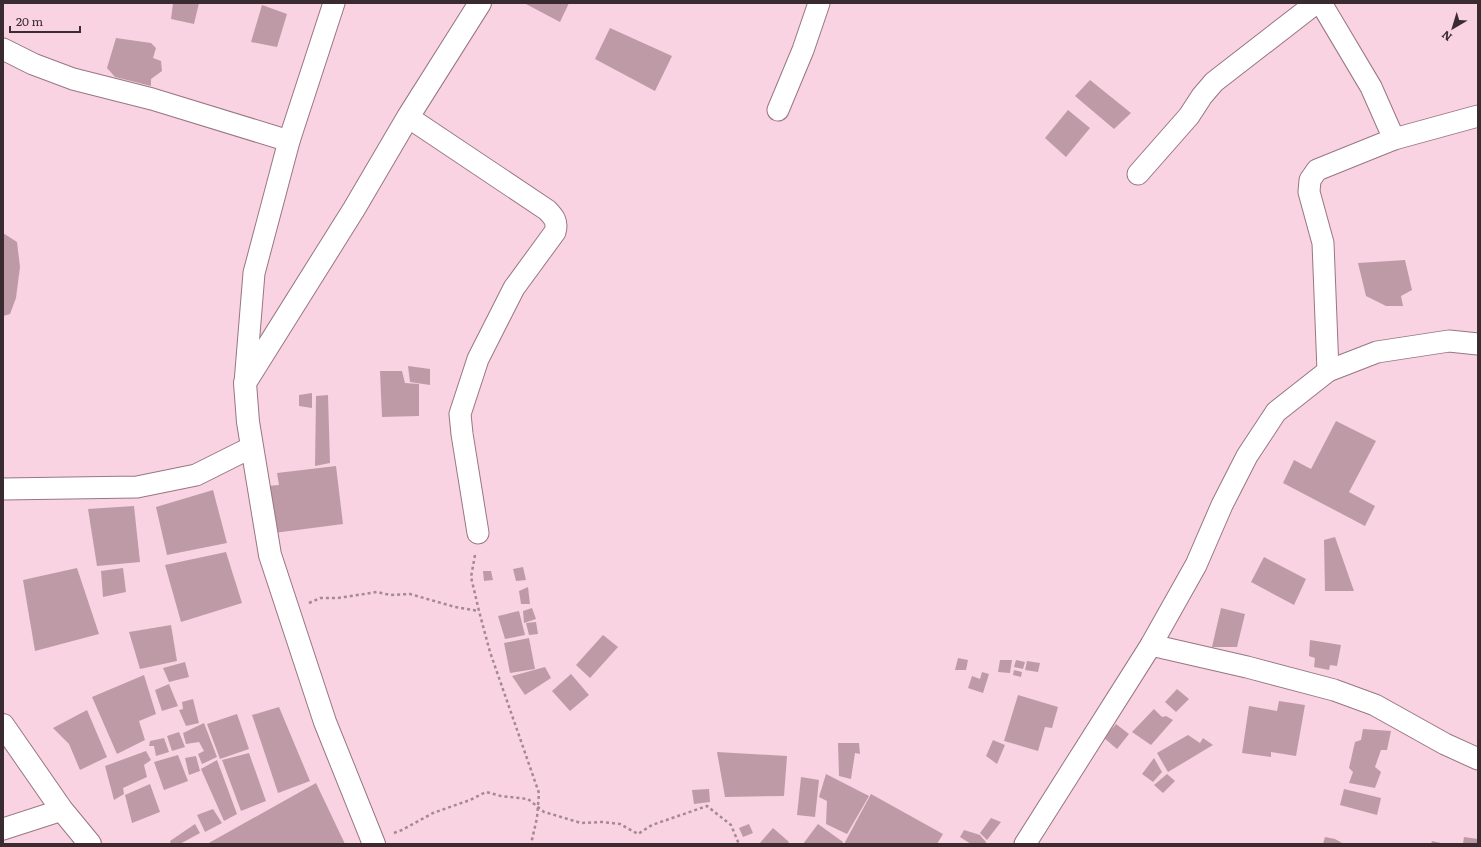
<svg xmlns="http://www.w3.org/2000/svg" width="1481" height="847" viewBox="0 0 1481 847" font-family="Literata,serif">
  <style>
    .building { fill: #be9aa7 }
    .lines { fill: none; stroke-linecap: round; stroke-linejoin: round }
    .minor-casing { stroke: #987682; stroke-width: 23 }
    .tertiary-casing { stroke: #987682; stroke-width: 24 }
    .secondary-casing { stroke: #987682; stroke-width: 24 }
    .path { stroke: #a48892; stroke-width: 2.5; stroke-dasharray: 3 3; stroke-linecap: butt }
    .minor { stroke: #fff; stroke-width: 21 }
    .tertiary { stroke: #fff; stroke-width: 22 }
    .secondary { stroke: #fff; stroke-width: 22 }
  </style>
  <rect width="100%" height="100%" fill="#f9d3e1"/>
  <g class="building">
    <polygon points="173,3 199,3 194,24 171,19"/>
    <polygon points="524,3 569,3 560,22"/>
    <polygon points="262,5 287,14 277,47 251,42"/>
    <polygon points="610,28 672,56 655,91 595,59"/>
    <polygon points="116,38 151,43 156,48 153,58 161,61 162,71 151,79 151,86 115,77 107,68"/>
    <polygon points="1090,80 1131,113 1114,129 1075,96"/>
    <polygon points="1068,110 1090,128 1066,157 1045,138"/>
    <polygon points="3,233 17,242 20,267 16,298 10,314 3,316"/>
    <polygon points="1405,260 1412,290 1401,296 1403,306 1386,306 1366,296 1358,263"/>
    <polygon points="408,366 430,369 430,385 410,382"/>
    <polygon points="380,371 402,371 405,383 419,384 419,416 382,417"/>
    <polygon points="312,393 312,408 299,406 299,395"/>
    <polygon points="328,395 330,463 315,466 316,396"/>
    <polygon points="1336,421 1376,441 1349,492 1375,506 1365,526 1283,483 1294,460 1311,469"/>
    <polygon points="336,466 343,524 274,533 268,486 279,485 277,473"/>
    <polygon points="213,490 227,543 167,555 156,507"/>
    <polygon points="134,506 140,562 97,566 88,509"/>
    <polygon points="1335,537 1354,591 1325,591 1324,540"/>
    <polygon points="226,552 242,603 181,622 165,565"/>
    <polygon points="1264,557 1306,579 1294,605 1251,582"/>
    <polygon points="523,567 526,580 516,581 513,569"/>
    <polygon points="77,568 99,634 35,651 23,580"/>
    <polygon points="123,568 126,592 103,597 101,571"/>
    <polygon points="483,571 491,571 493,580 484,581"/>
    <polygon points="528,587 530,604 521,604 519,591"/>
    <polygon points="532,608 536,619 524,623 523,611"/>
    <polygon points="1221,608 1245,614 1237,647 1212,647"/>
    <polygon points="519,611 525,635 505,639 498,616"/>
    <polygon points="536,622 538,634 529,635 526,623"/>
    <polygon points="171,625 177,661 140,669 129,632"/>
    <polygon points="603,635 618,647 590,678 576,665"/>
    <polygon points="529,638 535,669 510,673 504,643"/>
    <polygon points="1310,640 1341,645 1337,666 1330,665 1329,670 1314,667 1315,658 1309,656"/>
    <polygon points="958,658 968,660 966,670 955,670"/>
    <polygon points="1000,660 1012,660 1010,673 998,672"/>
    <polygon points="1016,660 1025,662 1023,669 1014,667"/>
    <polygon points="1027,661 1040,663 1038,672 1025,670"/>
    <polygon points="185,662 189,677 169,682 163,668"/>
    <polygon points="545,667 551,678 525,695 512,676"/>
    <polygon points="1014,670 1022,672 1021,677 1013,675"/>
    <polygon points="982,672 989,674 983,693 968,688 972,676 980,679"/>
    <polygon points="571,674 589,695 570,711 552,691"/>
    <polygon points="144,675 156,714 139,721 145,740 117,754 92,697"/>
    <polygon points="169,684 178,706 162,711 155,690"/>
    <polygon points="1177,689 1189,699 1176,712 1165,702"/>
    <polygon points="1018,695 1058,707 1052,728 1045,727 1038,751 1004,741"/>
    <polygon points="193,699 199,723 186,726 179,710 183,709 182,702"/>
    <polygon points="1279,701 1305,705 1296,756 1271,752 1271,757 1242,753 1249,706 1277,711"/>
    <polygon points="279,707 310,781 278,793 252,715"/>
    <polygon points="1154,709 1162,717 1166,716 1173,720 1151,745 1132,732"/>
    <polygon points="87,710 107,757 80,770 69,744 53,728"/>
    <polygon points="237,714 249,749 220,759 207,724"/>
    <polygon points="204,723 217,757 202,764 198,754 204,751 199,742 186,744 183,733"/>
    <polygon points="1116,724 1129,734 1117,749 1104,738"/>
    <polygon points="1363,729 1391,731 1387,750 1381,750 1375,767 1381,772 1375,788 1349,783 1353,772 1349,768 1355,742 1361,740"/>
    <polygon points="179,732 185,747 172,751 167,736"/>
    <polygon points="1188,735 1200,743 1203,738 1213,745 1168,772 1157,753"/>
    <polygon points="164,738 169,752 156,756 154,746 149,746 150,741"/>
    <polygon points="993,740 1005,745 997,764 986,756"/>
    <polygon points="838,743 859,743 860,754 855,753 851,779 839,776"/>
    <polygon points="146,751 151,760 144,765 147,777 123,788 124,794 114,800 105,766"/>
    <polygon points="717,752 787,756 784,796 725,797"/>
    <polygon points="249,753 266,801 241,811 222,760"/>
    <polygon points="178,755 188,781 164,790 154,762"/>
    <polygon points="196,756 200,771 189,775 185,758"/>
    <polygon points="1154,758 1162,772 1153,782 1142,774"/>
    <polygon points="217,760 237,814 224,821 201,769"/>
    <polygon points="826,774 869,796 847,834 826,824 827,801 819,797"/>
    <polygon points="1167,774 1175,781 1163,793 1154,785"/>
    <polygon points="801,777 819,780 815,817 797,815"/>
    <polygon points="316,783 345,844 207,844"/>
    <polygon points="150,784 160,812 132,823 125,795"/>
    <polygon points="709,789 710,802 694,804 692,790"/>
    <polygon points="1344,789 1381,798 1377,815 1340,805"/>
    <polygon points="871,794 943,834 937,844 844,844"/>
    <polygon points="213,809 222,823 205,832 197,815"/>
    <polygon points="991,818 1001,822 987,840 980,833"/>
    <polygon points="195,824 200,833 180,844 171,844 170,841"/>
    <polygon points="749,824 753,833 743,837 739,828"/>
    <polygon points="818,824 843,842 842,844 803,844"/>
    <polygon points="773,828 789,842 787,844 759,844"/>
    <polygon points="964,830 980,835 986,842 985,844 971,844 960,837"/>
    <polygon points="1325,837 1335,839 1344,844 1323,844"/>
    <polygon points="1464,837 1478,839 1478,844 1463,844"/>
    <polygon points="1432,841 1441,843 1441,844 1431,844"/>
  </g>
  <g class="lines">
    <defs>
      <g id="minor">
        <polyline points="1321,3 1371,87 1394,139"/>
        <polyline points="3,49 33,64 73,79 152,99 289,141"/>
        <polyline points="778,110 803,50 819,3"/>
        <path d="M 408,117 L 547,210 C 554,217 558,222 555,232 L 514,288 L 478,359 L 460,414 L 462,434 L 478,533"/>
        <polyline points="1138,174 1189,116 1202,96 1214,82 1316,3"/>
        <polyline points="1328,371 1323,243 1309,192 1310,180 1317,170 1394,139 1478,116"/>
        <polyline points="245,383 254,273 289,141 334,3"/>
        <polyline points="3,489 137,487 196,475 252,447"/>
        <polyline points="1151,645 1247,667 1334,690 1375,705 1445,744 1478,759"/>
        <polyline points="3,829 62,810"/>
        <polyline points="1025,844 1151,645 1196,565 1222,505 1247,456 1276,412 1328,371 1377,352 1449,341 1478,344"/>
      </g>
      <polyline id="tertiary" points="374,844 325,722 270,555 248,422 245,383 354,209 408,117 480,3"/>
      <polyline id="secondary" points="3,725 62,810 90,844"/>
    </defs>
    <use href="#minor" class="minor-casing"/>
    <use href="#tertiary" class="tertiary-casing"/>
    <use href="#secondary" class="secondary-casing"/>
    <g class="path">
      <polyline points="475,555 471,577 479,611 490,652 539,793 537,818 531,844"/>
      <polyline points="309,603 320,598 338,598 377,592 390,595 410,594 455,607 479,611"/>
      <polyline points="394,833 402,830 433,813 470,800 486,792 501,796 528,799 544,812 558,816 581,823 602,822 620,824 638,834 652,825 707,806 731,825 739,844"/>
    </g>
    <use href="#minor" class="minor"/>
    <use href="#tertiary" class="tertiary"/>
    <use href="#secondary" class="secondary"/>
  </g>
  <rect width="1481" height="847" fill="none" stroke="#3a2b30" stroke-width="8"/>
  <g transform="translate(1453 28) rotate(218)" stroke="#f9d3e1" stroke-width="3" paint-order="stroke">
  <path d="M0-3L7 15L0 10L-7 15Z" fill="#3a2b30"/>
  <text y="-6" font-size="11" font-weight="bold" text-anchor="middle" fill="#3a2b30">N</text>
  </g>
  <path d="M10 26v6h70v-6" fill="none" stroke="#3a2b30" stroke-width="2"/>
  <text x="16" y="26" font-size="12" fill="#3a2b30" stroke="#f9d3e1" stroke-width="3" paint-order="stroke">20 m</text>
</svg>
